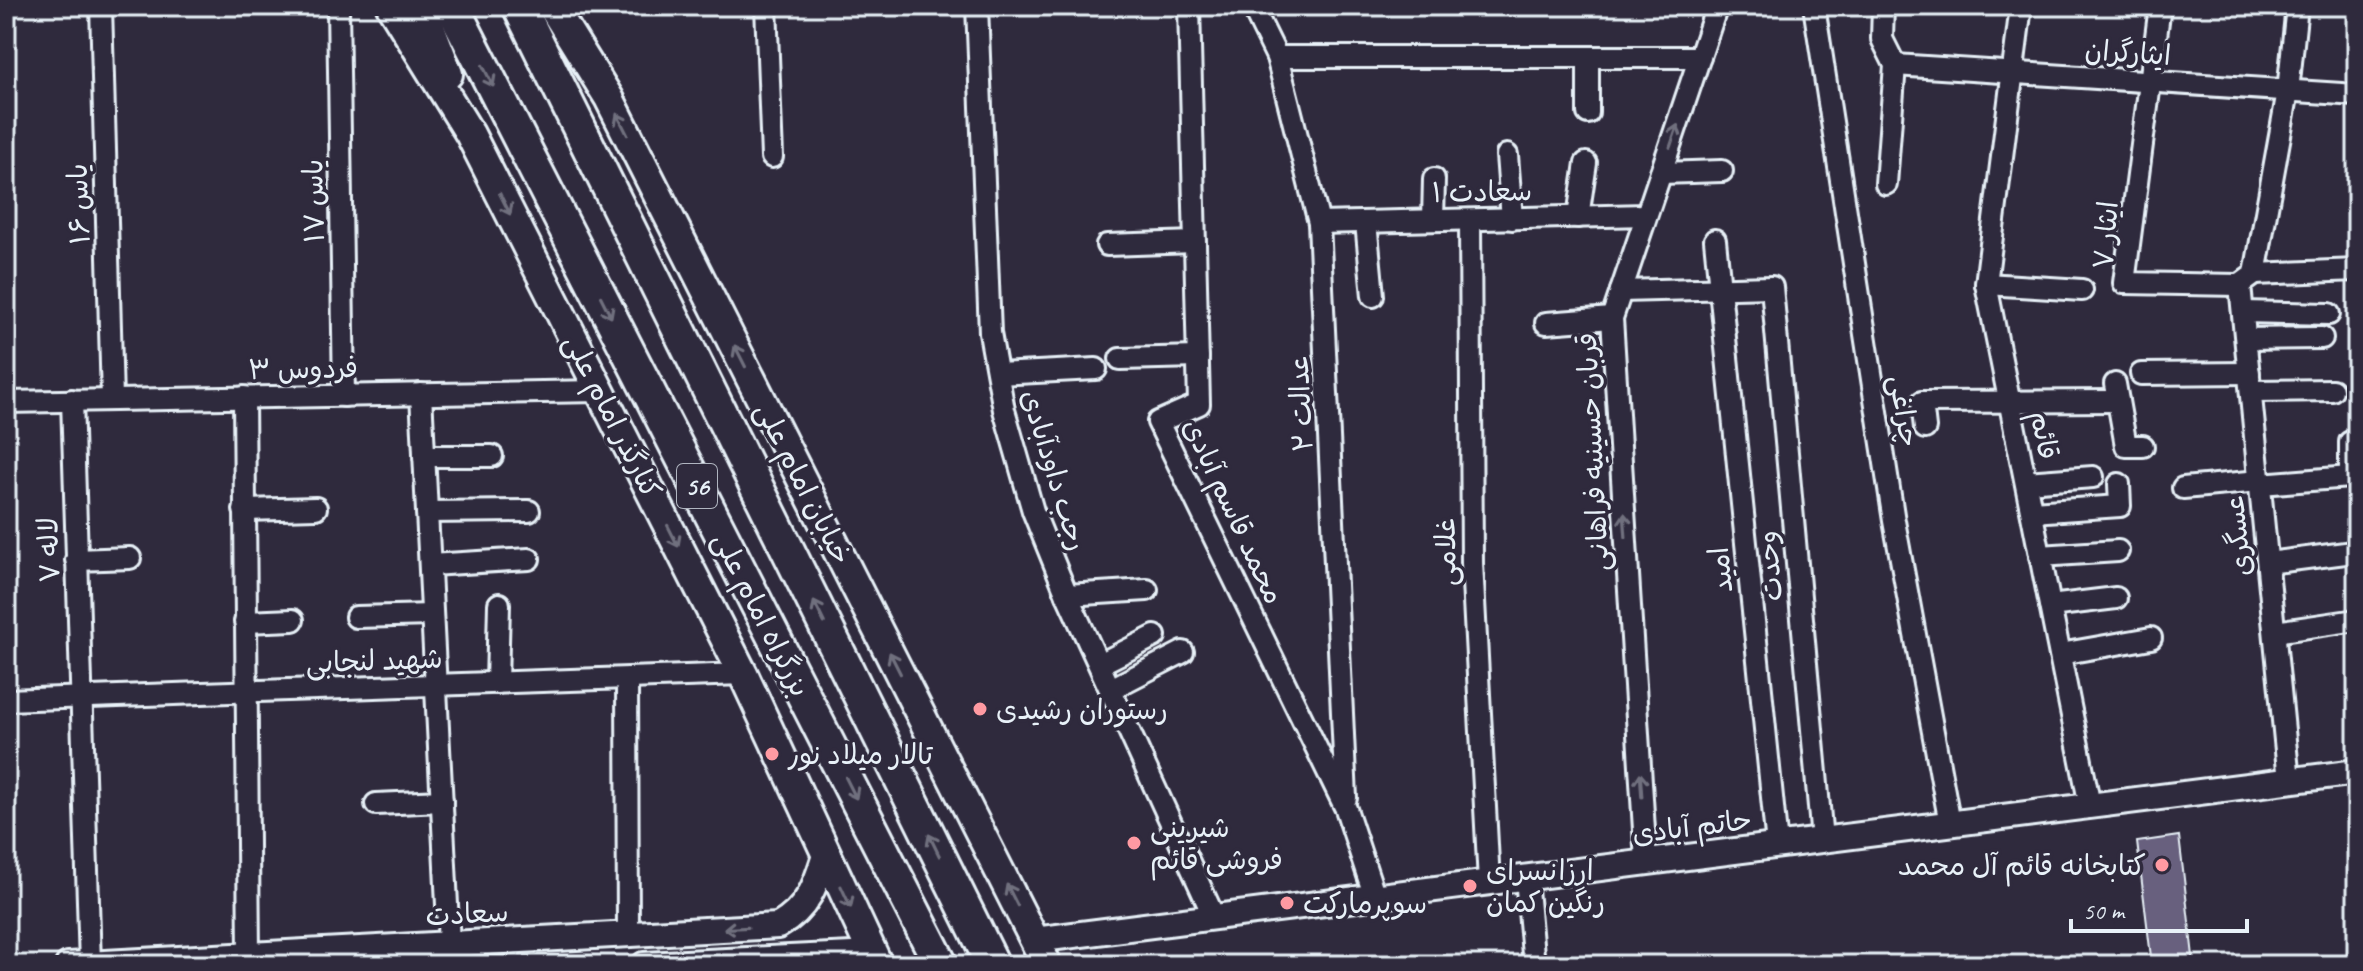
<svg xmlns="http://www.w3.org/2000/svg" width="2363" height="971" viewBox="0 0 2363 971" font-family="Caveat,'Playpen Sans Arabic',sans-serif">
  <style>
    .building { fill: #67617e; stroke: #e8f1f8; stroke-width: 2 }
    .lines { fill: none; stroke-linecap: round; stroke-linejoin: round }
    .minor-casing { stroke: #e8f1f8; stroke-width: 26 }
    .tertiary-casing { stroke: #e8f1f8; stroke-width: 30 }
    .secondary-casing { stroke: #e8f1f8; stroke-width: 34 }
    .trunk-casing { stroke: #e8f1f8; stroke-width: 38 }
    .minor { stroke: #2f2a3d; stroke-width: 20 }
    .tertiary { stroke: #2f2a3d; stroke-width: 24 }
    .secondary { stroke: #2f2a3d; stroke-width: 28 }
    .trunk { stroke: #2f2a3d; stroke-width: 32 }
    .oneway { stroke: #70707e }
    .poi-dot { fill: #ff9aa2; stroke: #2f2a3d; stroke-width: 3 }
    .labels { text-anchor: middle; stroke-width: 7; stroke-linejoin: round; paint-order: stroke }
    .shield { fill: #2f2a3d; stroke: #b0b5c0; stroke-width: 2 }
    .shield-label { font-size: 26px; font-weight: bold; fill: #e8f1f8 }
    .street-label { font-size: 28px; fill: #e8f1f8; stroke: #2f2a3d }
    .poi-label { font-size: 28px; fill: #e8f1f8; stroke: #2f2a3d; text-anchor: start }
  </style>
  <rect width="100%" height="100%" fill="#2f2a3d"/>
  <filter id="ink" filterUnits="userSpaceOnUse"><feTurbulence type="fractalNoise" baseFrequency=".0125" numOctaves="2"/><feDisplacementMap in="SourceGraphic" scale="16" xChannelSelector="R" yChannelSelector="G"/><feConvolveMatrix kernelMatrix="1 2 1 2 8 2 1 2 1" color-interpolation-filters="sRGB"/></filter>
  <g filter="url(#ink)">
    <polygon class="building" points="2179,836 2194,965 2152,965 2137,842"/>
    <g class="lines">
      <defs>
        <g id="minor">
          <polyline points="101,6 112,400"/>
          <polyline points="338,6 344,396"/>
          <polyline points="766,6 772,157"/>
          <polyline points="977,6 990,333 1004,410 1033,511 1067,595 1214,917"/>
          <polyline points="1189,6 1199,404 1158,422 1346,809 1375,897"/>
          <polyline points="1252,6 1277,57 1319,223 1346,798"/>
          <polyline points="1814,6 1894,521 1950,824"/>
          <polyline points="1883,6 1882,39 1895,65 1886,184"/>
          <polyline points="2021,6 1986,284 2090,806"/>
          <polyline points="2160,6 2124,283 2240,285"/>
          <polyline points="1277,57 1700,57"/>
          <polyline points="1588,58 1588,113"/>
          <polyline points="1895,65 2357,95"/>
          <polyline points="1507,155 1512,219"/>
          <polyline points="1661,173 1722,171"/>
          <polyline points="1578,217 1586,163"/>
          <polyline points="1433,220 1434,179"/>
          <polyline points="1470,220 1472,563 1489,882"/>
          <polyline points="1366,222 1373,296"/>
          <polyline points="1319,223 1646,215"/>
          <polyline points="1715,240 1777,846"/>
          <polyline points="1107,245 1195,242"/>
          <polyline points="2255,274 2357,270"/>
          <polyline points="1986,284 2082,290"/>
          <polyline points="2240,285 2289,781"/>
          <polyline points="2240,285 2255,274 2288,91 2297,6"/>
          <polyline points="1621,291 1772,287 1822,840"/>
          <polyline points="2243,312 2329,314"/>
          <polyline points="1546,323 1612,318"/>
          <polyline points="2246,339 2322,338"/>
          <polyline points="1120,359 1198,357"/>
          <polyline points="998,374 1096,369"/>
          <polyline points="2141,374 2249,373"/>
          <polyline points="2115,384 2126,446 2143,446"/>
          <polyline points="2251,391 2332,390"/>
          <polyline points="421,394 449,944"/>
          <polyline points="244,397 249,955"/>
          <polyline points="72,400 90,964"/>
          <polyline points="6,402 600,391"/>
          <polyline points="1925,428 1922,402 2118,401"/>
          <polyline points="424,456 492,456"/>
          <polyline points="2026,482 2093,477"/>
          <polyline points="2260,484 2350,477 2350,442"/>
          <polyline points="2183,488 2260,481"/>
          <polyline points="244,510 316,508"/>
          <polyline points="427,512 529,511"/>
          <polyline points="2032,512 2120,506 2119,484"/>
          <polyline points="2040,556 2118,551"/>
          <polyline points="76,560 130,558"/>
          <polyline points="2268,563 2353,552"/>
          <polyline points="430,565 529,559"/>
          <polyline points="1067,595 1147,590"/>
          <polyline points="2050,606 2116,598"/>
          <polyline points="356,617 432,615"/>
          <polyline points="245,622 293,620"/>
          <polyline points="2275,632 2350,621"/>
          <polyline points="2060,654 2151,638"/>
          <polyline points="1100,664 1155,636"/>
          <polyline points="627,679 628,934"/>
          <polyline points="497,683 499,604"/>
          <polyline points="1111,689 1183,652"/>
          <polyline points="6,700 743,674"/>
          <polyline points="376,804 442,801"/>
          <polyline points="1646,862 1612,318 1717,6"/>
          <polyline points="1526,878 1534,965"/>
        </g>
        <g id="tertiary">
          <polyline points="1034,940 2357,772"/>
          <path d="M 68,965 L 778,926 C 808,909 816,885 826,852"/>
          <polyline points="644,965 873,954"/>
        </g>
        <g id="secondary">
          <polyline points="391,6 470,134 743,674 878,965"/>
          <polyline points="422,6 448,74"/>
          <polyline points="552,6 609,98 1047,965"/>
        </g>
        <g id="trunk">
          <polyline points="452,6 941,965"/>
          <polyline points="519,6 993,965"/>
        </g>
      </defs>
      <use href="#minor" class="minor-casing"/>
      <use href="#tertiary" class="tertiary-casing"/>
      <use href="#secondary" class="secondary-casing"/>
      <use href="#trunk" class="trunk-casing"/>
      <use href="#minor" class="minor"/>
      <use href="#tertiary" class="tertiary"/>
      <use href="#secondary" class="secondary"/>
      <use href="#trunk" class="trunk"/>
    </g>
    <defs><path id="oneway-shaft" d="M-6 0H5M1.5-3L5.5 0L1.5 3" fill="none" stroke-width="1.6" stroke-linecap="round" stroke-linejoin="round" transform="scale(2)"/></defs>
    <g class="oneway">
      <use href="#oneway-shaft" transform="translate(488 76) rotate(63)"/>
      <use href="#oneway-shaft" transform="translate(622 124) rotate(-117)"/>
      <use href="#oneway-shaft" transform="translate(1674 136) rotate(-71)"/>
      <use href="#oneway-shaft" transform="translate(505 204) rotate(63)"/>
      <use href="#oneway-shaft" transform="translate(606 307) rotate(63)"/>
      <use href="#oneway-shaft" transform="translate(740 356) rotate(-117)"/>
      <use href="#oneway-shaft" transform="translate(1625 525) rotate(-94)"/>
      <use href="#oneway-shaft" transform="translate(673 536) rotate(63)"/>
      <use href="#oneway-shaft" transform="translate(819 612) rotate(-116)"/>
      <use href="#oneway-shaft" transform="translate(895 663) rotate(-117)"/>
      <use href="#oneway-shaft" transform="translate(1641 785) rotate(-94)"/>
      <use href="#oneway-shaft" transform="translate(851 788) rotate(63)"/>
      <use href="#oneway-shaft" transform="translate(934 845) rotate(-116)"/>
      <use href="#oneway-shaft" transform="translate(1012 895) rotate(-117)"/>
      <use href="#oneway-shaft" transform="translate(846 897) rotate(65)"/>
      <use href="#oneway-shaft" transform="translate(736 928) rotate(177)"/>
    </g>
  </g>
  <g class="poi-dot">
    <circle cx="980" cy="709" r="8"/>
    <circle cx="772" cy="754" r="8"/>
    <circle cx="1134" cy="843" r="8"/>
    <circle cx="2162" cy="865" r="8"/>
    <circle cx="1470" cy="886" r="8"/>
    <circle cx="1287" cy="903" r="8"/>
  </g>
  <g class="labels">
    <rect class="shield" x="677" y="464" width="40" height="44" rx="6"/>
    <g class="shield-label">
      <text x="697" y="495">56</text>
    </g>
    <g class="street-label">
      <text transform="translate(2128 52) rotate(4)" y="10">ایثارگران</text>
      <text transform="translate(1482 191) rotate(-1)" y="10">سعادت ۱</text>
      <text transform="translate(313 201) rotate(-91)" y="10">یاس ۱۷</text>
      <text transform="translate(78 204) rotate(-92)" y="10">یاس ۱۶</text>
      <text transform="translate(2105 235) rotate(-85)" y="10">ایثار ۷</text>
      <text transform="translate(303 368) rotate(-1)" y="10">فردوس ۳</text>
      <text transform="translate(1300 403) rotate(-93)" y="10">عدالت ۲</text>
      <text transform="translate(1905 411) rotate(81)" y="10">چراغی</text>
      <text transform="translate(613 416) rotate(63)" y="10">کنارگذر امام علی</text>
      <text transform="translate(2045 435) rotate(79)" y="10">قائم</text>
      <text transform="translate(1592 452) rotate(-93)" y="10">قربان حسینیه فراهانی</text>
      <text transform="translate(1055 470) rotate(73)" y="10">رجب داودآبادی</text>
      <text transform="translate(804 483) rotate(63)" y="10">خیابان امام علی</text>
      <text transform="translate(1234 511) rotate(65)" y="10">محمد قاسم آبادی</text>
      <text transform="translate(2237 536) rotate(-96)" y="10">عسگری</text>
      <text transform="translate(48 550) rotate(-92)" y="10">لاله ۷</text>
      <text transform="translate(1445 552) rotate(-91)" y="10">غلامی</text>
      <text transform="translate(1769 566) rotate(-95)" y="10">وحدت</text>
      <text transform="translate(1720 570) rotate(-96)" y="10">امید</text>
      <text transform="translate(762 614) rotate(63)" y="10">بزرگراه امام علی</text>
      <text transform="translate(374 660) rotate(-2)" y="10">شهید لنجابی</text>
      <text transform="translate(1692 826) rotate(-7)" y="10">حاتم آبادی</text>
      <text transform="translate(467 913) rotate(-3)" y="10">سعادت</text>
    </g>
    <g class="poi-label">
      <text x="996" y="719">رستوران رشیدی</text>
      <text x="788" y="764">تالار میلاد نور</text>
      <text x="1150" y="837">شیرینی<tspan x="1150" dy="32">فروشی قائم</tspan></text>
      <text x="2146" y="875" text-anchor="end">کتابخانه قائم آل محمد</text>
      <text x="1486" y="880">ارزانسرای<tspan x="1486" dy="32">رنگین کمان</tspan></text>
      <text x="1303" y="913">سوپرمارکت</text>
    </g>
  </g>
  <rect width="2363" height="971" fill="none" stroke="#2f2a3d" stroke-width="32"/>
  <rect x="16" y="16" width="2331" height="939" fill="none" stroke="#e8f1f8" stroke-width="3" filter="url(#ink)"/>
  <path d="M2071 919v12h176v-12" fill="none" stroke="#e8f1f8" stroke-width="4"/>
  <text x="2083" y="919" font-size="24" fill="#e8f1f8" stroke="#2f2a3d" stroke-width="6" paint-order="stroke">50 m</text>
</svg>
